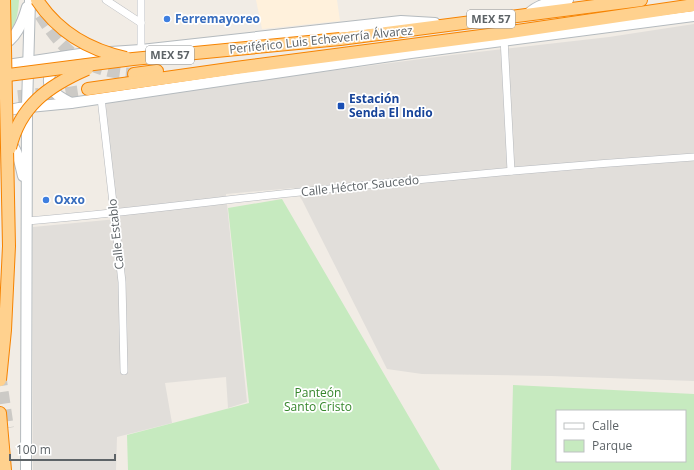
<svg xmlns="http://www.w3.org/2000/svg" width="694" height="470" viewBox="0 0 694 470" font-family="'Open Sans',sans-serif">
  <style>
    .commercial { fill: #fff1dc }
    .industrial { fill: #e1deda }
    .green { fill: #c6eabf; fill-rule: evenodd }
    .lines { fill: none; stroke-linecap: round; stroke-linejoin: round }
    .highway-tunnel { stroke: #cccac6; stroke-width: 12; stroke-dasharray: 12 6; stroke-linecap: butt }
    .street-casing { stroke: #b6b9bd; stroke-width: 8 }
    .secondary-casing { stroke: #b4babe; stroke-width: 12 }
    .highway-casing { stroke: #f68300; stroke-width: 14 }
    .street { stroke: #fff; stroke-width: 7 }
    .secondary { stroke: #fff; stroke-width: 10 }
    .highway { stroke: #ffd18e; stroke-width: 12 }
    .highway-bridge-casing { stroke: #f68300; stroke-width: 14; stroke-linecap: butt }
    .highway-bridge { stroke: #ffd18e; stroke-width: 12 }
    .shop-dot { fill: #3f7fe0; stroke: #fff; stroke-width: 1.5 }
    .transit-dot { fill: #1a4fb4; stroke: #fff; stroke-width: 1.5 }
    .labels { text-anchor: middle; stroke-width: 3.5; stroke-linejoin: round; paint-order: stroke }
    .shield { fill: #fff; stroke: #8e9295; stroke-width: 1 }
    .shield-label { font-size: 11px; font-weight: bold; fill: #5d6367 }
    .shop-label { font-size: 12px; font-weight: bold; fill: #366cbe; stroke: #fff; text-anchor: start }
    .street-label { font-size: 12px; fill: #5d6367; stroke: #fff }
    .transit-label { font-size: 12px; font-weight: bold; fill: #164399; stroke: #fff; text-anchor: start }
    .park-label { font-size: 12px; fill: #36862c; stroke: #fff }
  </style>
  <rect width="100%" height="100%" fill="#f1ece5"/>
  <polygon class="commercial" points="256,0 337,0 340,21 262,29"/>
  <polygon class="industrial" points="694,24 694,381 551,376 422,374 387,369 302,200 294,188 226,194 247,402 228,408 226,377 165,383 172,423 117,437 116,470 33,470 33,227 117,219 105,100 452,55 609,37"/>
  <g class="green">
    <path d="M 0,0 L 19,0 C 18,16 16,25 5,38 Z"/>
    <polygon points="282,199 440,470 128,470 127,435 249,403 228,208"/>
    <path d="M 513,385 L 694,394 L 694,470 L 511,470 ZM 557,411 L 685,411 L 685,461 L 557,461 Z"/>
  </g>
  <g class="lines">
    <g class="highway-tunnel">
      <path d="M 31,0 C 58,45 78,72 134,74"/>
      <polyline points="48,96 88,90"/>
      <polyline points="0,98 39,94"/>
      <polyline points="0,374 8,428"/>
    </g>
    <defs>
      <g id="street">
        <polyline points="106,0 141,23"/>
        <polyline points="141,0 141,50"/>
        <polyline points="504,38 511,171"/>
        <polyline points="101,98 122,282 124,371"/>
        <path d="M 27,221 C 115,214 203,202 291,193 C 425,178 560,166 694,157"/>
      </g>
      <g id="secondary">
        <path d="M 528,14 C 541,2 552,3 568,0"/>
        <path d="M 0,46 C 16,41 23,21 27,7"/>
        <path d="M 55,65 C 41,85 53,94 71,103"/>
        <polyline points="0,66 80,54 141,50 401,21 435,23"/>
        <polyline points="0,112 19,108 71,103 411,53 694,16"/>
        <path d="M 0,136 C 17,142 19,160 23,176"/>
        <polyline points="26,470 27,107 30,0"/>
      </g>
      <g id="highway">
        <polyline points="340,39 641,0"/>
        <polyline points="134,74 157,71"/>
        <polyline points="88,89 236,68 504,33 694,5"/>
        <polyline points="0,413 5,470"/>
      </g>
    </defs>
    <use href="#street" class="street-casing"/>
    <use href="#secondary" class="secondary-casing"/>
    <use href="#highway" class="highway-casing"/>
    <use href="#street" class="street"/>
    <use href="#secondary" class="secondary"/>
    <use href="#highway" class="highway"/>
    <defs>
      <g id="highway-bridge">
        <path d="M 37,0 C 58,32 89,50 126,58"/>
        <polyline points="0,76 133,59 340,39"/>
        <path d="M 10,148 C 20,106 48,86 87,69"/>
        <polyline points="0,380 5,330 9,246 4,0"/>
      </g>
    </defs>
    <use href="#highway-bridge" class="highway-bridge-casing"/>
    <use href="#highway-bridge" class="highway-bridge"/>
  </g>
  <g class="shop-dot">
    <circle cx="167" cy="19" r="4"/>
    <circle cx="46" cy="200" r="4"/>
  </g>
  <rect class="transit-dot" x="337" y="102" width="8" height="8" rx="2"/>
  <g class="labels">
    <g class="shield">
      <rect x="467" y="10" width="48" height="18" rx="3"/>
      <rect x="146" y="46" width="48" height="18" rx="3"/>
    </g>
    <g class="shield-label">
      <text x="491" y="23">MEX 57</text>
      <text x="170" y="59">MEX 57</text>
    </g>
    <g class="shop-label">
      <text x="175" y="23">Ferremayoreo</text>
      <text x="54" y="204">Oxxo</text>
    </g>
    <g class="street-label">
      <text transform="translate(321 40) rotate(-6)" y="4">Periférico Luis Echeverría Álvarez</text>
      <text transform="translate(360 186) rotate(-6)" y="4">Calle Héctor Saucedo</text>
      <text transform="translate(116 234) rotate(-96)" y="4">Calle Establo</text>
    </g>
    <g class="transit-label">
      <text x="349" y="103">Estación<tspan x="349" dy="14">Senda El Indio</tspan></text>
    </g>
    <g class="park-label">
      <text x="318" y="397">Panteón<tspan x="318" dy="14">Santo Cristo</tspan></text>
    </g>
  </g>
  <rect x="556" y="410" width="130" height="52" fill="#ffffff" stroke="#bec1c2"/>
  <rect x="564" y="423" width="20" height="6" fill="#ffffff" stroke="#bec1c2"/>
  <text x="592" y="430" font-size="12" fill="#5d6367">Calle</text>
  <rect x="564" y="440" width="20" height="12" fill="#c6eabf" stroke="#bec1c2"/>
  <text x="592" y="450" font-size="12" fill="#5d6367">Parque</text>
  <path d="M10 454v6h105v-6" fill="none" stroke="#5d6367" stroke-width="2"/>
  <text x="16" y="454" font-size="12" fill="#5d6367" stroke="#ffffff" stroke-width="3" paint-order="stroke">100 m</text>
</svg>
